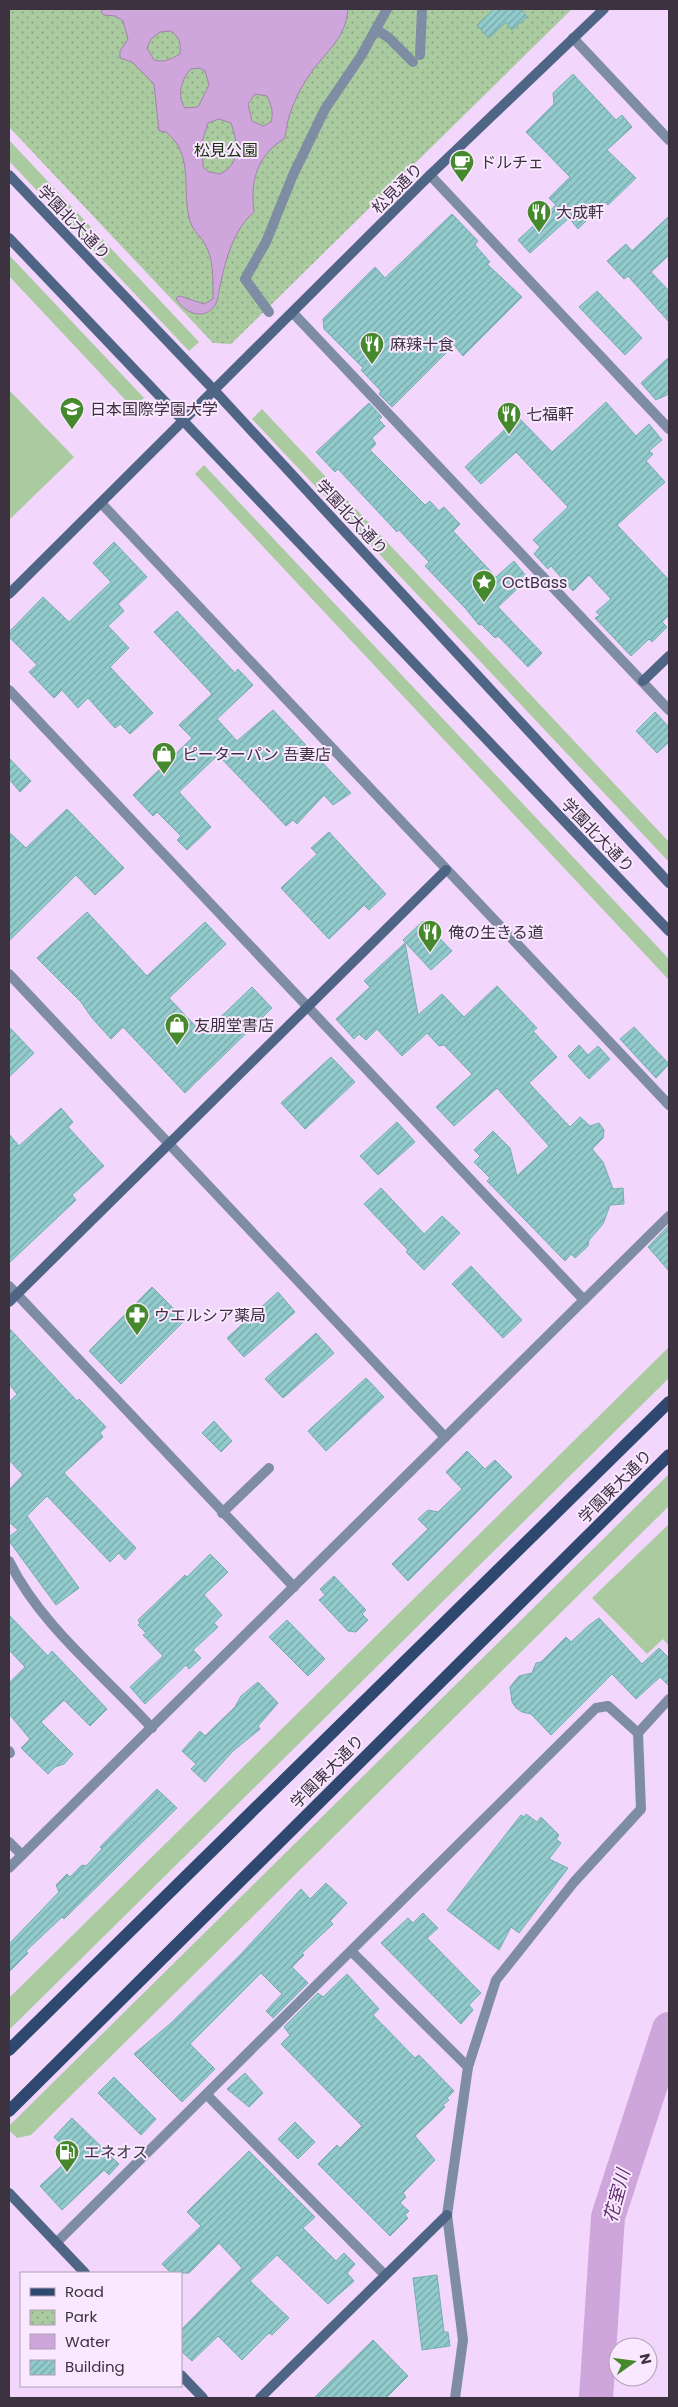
<svg xmlns="http://www.w3.org/2000/svg" width="678" height="2407" viewBox="0 0 678 2407" font-family="Poppins,'Noto Sans JP',sans-serif">
  <style>
    .green { fill: #aacaa0 }
    .park { fill: url(#park-dots) }
    .water { fill: #cfa6db; stroke: #a383ac; fill-rule: evenodd }
    .lines { fill: none; stroke-linecap: round; stroke-linejoin: round }
    .river { stroke: #cfa6db; stroke-width: 34 }
    .building { fill: url(#building-hatch); stroke: #75aeb0 }
    .street { stroke: #7e8da4; stroke-width: 10 }
    .secondary { stroke: #4f6585; stroke-width: 10 }
    .primary { stroke: #2e486f; stroke-width: 12 }
    .labels { text-anchor: middle; stroke-width: 4; stroke-linejoin: round; paint-order: stroke }
    .park-label { font-size: 16px; fill: #16310c; stroke: #f9e8ff }
    .poi-label { font-size: 16px; fill: #3d3240; stroke: #f9e8ff; text-anchor: start }
    .street-label { font-size: 16px; fill: #3d3240; stroke: #f9e8ff }
    .water-label { font-size: 18px; font-style: italic; fill: #5e2c6c; stroke: #f9e8ff }
  </style>
  <defs>
    <pattern id="park-dots" width="8" height="8" patternUnits="userSpaceOnUse" patternTransform="scale(1.25)"><rect width="8" height="8" fill="#aacaa0"/><path d="M2 2h.1M6 6h.1" fill="none" stroke="#8ca584" stroke-width="1.8" stroke-linecap="round"/></pattern>
    <pattern id="building-hatch" width="6" height="6" patternUnits="userSpaceOnUse" patternTransform="scale(1.25)"><rect width="6" height="6" fill="#91cbcc"/><path d="M-1 1l2-2M0 6l6-6M5 7l2-2" fill="none" stroke="#78a5a7"/></pattern>
  </defs>
  <rect width="100%" height="100%" fill="#f3d6fb"/>
  <g class="green">
    <polygon points="9,140 199,342 189,351 9,161"/>
    <polygon points="9,255 144,398 132,407 9,276"/>
    <polygon points="9,390 74,457 9,520"/>
    <polygon points="262,409 669,842 669,862 252,419"/>
    <polygon points="204,465 669,959 669,980 195,474"/>
    <polygon points="669,1347 669,1378 9,2030 9,1998"/>
    <polygon points="669,1474 669,1506 31,2135 17,2138 9,2130 9,2126"/>
    <polygon points="669,1524 669,1646 663,1639 647,1654 592,1598"/>
  </g>
  <polygon class="park" points="9,9 572,9 231,344 213,343 9,127"/>
  <path class="water" d="M 103,9 L 348,9 C 346,39 325,52 310,74 C 297,93 287,115 285,138 C 257,156 250,180 254,212 C 230,232 223,271 217,301 C 209,322 184,315 176,298 L 180,296 L 204,304 L 213,299 C 213,283 214,261 206,246 C 202,237 193,232 190,221 C 181,190 195,155 166,132 L 159,131 L 154,84 L 132,62 L 120,58 L 120,51 L 128,39 L 123,21 L 115,16 L 104,15 L 101,12 ZM 171,31 C 180,38 181,43 180,54 C 171,59 164,63 154,60 L 147,48 L 151,39 L 160,32 ZM 199,68 L 205,71 L 209,85 L 198,107 L 185,108 C 176,96 182,78 191,69 ZM 255,94 L 267,96 C 271,105 274,112 271,122 L 263,126 L 252,121 L 248,104 ZM 219,119 L 231,123 C 238,143 241,164 220,174 L 209,172 L 203,167 L 202,142 L 208,123 Z"/>
  <g class="lines">
    <polyline class="river" points="596,2398 608,2217 669,2029"/>
  </g>
  <g class="building">
    <polygon points="494,9 521,9 527,17 512,30 506,22 489,38 477,25"/>
    <polygon points="573,74 616,120 622,115 632,127 607,150 636,178 608,205 605,202 578,229 569,218 530,253 518,240 556,205 549,198 570,177 526,132 554,104 553,93"/>
    <polygon points="452,214 478,241 475,245 490,262 487,264 522,297 463,356 454,345 392,407 379,394 381,391 361,370 363,368 324,329 323,319 375,267 385,278"/>
    <polygon points="669,216 669,255 651,272 669,291 669,322 628,276 624,279 607,261 626,244 632,251"/>
    <polygon points="597,291 642,338 625,355 579,307"/>
    <polygon points="669,357 669,394 656,400 641,383"/>
    <polygon points="606,402 636,436 649,424 662,440 649,451 653,454 646,461 665,482 617,525 669,580 669,615 662,622 667,627 652,642 649,639 631,656 595,618 600,615 596,612 611,599 589,575 573,591 551,566 548,569 534,554 540,547 533,540 568,507 516,452 481,484 465,467 518,417 552,452"/>
    <polygon points="369,403 382,417 379,420 385,426 372,438 376,444 370,450 425,505 430,501 439,511 444,507 460,524 453,531 496,577 514,561 526,576 518,583 519,587 498,607 542,653 528,667 498,636 495,638 481,624 479,625 466,609 425,566 429,562 399,530 397,532 338,469 335,472 316,452"/>
    <polygon points="114,542 147,577 118,604 124,611 108,626 129,648 110,667 153,713 130,734 120,724 115,728 88,698 78,708 62,690 54,698 29,672 37,665 9,637 9,632 43,597 69,622 111,582 93,563"/>
    <polygon points="177,611 235,673 238,669 253,685 217,719 237,741 273,710 351,793 333,805 324,795 297,824 293,820 286,826 218,755 179,792 211,827 187,850 177,840 181,836 157,812 153,816 133,795 192,738 179,725 212,694 154,632"/>
    <polygon points="655,712 669,727 669,742 657,753 636,731"/>
    <polygon points="9,758 31,781 20,792 9,779"/>
    <polygon points="67,809 124,868 95,895 76,875 9,941 9,832 26,848"/>
    <polygon points="329,832 386,894 369,910 364,905 329,939 281,888 317,854 311,848"/>
    <polygon points="87,912 147,976 205,922 226,944 169,998 203,1034 252,987 272,1008 185,1093 123,1027 111,1039 92,1018 81,1002 37,958"/>
    <polygon points="423,921 452,951 431,970 403,940"/>
    <polygon points="405,943 418,1015 442,994 464,1017 497,986 537,1028 533,1031 557,1057 529,1083 570,1127 580,1117 590,1126 599,1123 604,1130 603,1138 592,1149 603,1162 613,1189 623,1188 624,1204 610,1205 603,1224 589,1240 588,1246 575,1258 571,1254 565,1261 487,1181 490,1178 474,1162 480,1156 474,1150 493,1131 510,1148 517,1176 549,1146 497,1088 454,1126 436,1107 472,1074 444,1045 439,1046 427,1033 402,1056 377,1029 366,1040 359,1034 354,1039 336,1019 370,987 364,981"/>
    <polygon points="9,1027 34,1053 9,1077"/>
    <polygon points="634,1027 669,1064 656,1078 620,1039"/>
    <polygon points="579,1045 588,1055 598,1046 610,1059 589,1079 568,1056"/>
    <polygon points="331,1057 355,1082 305,1129 281,1103"/>
    <polygon points="61,1108 73,1122 68,1127 104,1166 72,1195 76,1200 9,1263 9,1134 19,1146"/>
    <polygon points="397,1122 415,1142 378,1175 360,1156"/>
    <polygon points="381,1188 424,1234 442,1216 460,1233 424,1270 406,1252 408,1250 364,1204"/>
    <polygon points="669,1225 669,1271 648,1247"/>
    <polygon points="471,1266 522,1320 503,1338 452,1284"/>
    <polygon points="152,1287 185,1320 121,1384 89,1351"/>
    <polygon points="278,1292 295,1312 244,1357 227,1338"/>
    <polygon points="9,1328 77,1401 79,1399 106,1427 100,1433 103,1437 64,1473 136,1548 125,1560 119,1553 110,1562 47,1496 27,1516 79,1588 56,1605 9,1541 9,1537 18,1530 9,1522 9,1490 23,1475 9,1460 9,1402 17,1394 9,1384"/>
    <polygon points="316,1333 334,1353 283,1398 265,1379"/>
    <polygon points="366,1378 384,1397 326,1451 308,1431"/>
    <polygon points="214,1421 232,1441 221,1452 202,1433"/>
    <polygon points="467,1451 485,1469 495,1460 512,1477 408,1581 392,1564 428,1529 418,1519 428,1510 438,1512 462,1489 446,1472"/>
    <polygon points="210,1554 228,1572 204,1595 222,1615 214,1623 218,1627 193,1650 201,1658 189,1669 186,1665 145,1704 130,1687 163,1656 143,1635 146,1633 138,1625 140,1623 138,1620 185,1575 187,1577"/>
    <polygon points="334,1576 366,1610 362,1614 368,1620 356,1632 348,1631 319,1600 325,1595 320,1589"/>
    <polygon points="9,1615 48,1656 52,1651 107,1709 90,1726 64,1700 41,1722 73,1754 64,1764 55,1767 48,1774 21,1748 30,1739 9,1714 9,1683 25,1667 9,1650"/>
    <polygon points="599,1618 642,1664 659,1648 669,1658 669,1686 660,1677 636,1699 612,1674 551,1735 531,1714 522,1712 516,1708 512,1702 510,1687 519,1676 532,1673 536,1663 541,1662 566,1637 571,1642 588,1626"/>
    <polygon points="287,1620 325,1659 308,1676 269,1637"/>
    <polygon points="258,1682 278,1703 258,1726 260,1729 233,1751 205,1782 191,1769 196,1764 182,1751 200,1731 205,1736 235,1707 241,1696"/>
    <polygon points="157,1789 177,1808 64,1919 62,1917 26,1951 28,1953 9,1972 9,1944 59,1892 56,1885 67,1874 70,1877 82,1865 86,1866 102,1849 100,1847"/>
    <polygon points="526,1814 537,1822 541,1817 559,1835 556,1839 561,1843 549,1859 568,1868 519,1933 511,1927 499,1950 447,1910 521,1815 524,1817"/>
    <polygon points="326,1883 347,1903 330,1921 333,1924 302,1953 304,1955 292,1967 308,1983 273,2018 266,2011 282,1994 261,1973 190,2044 215,2069 182,2102 134,2054 170,2024 241,1954 301,1889 310,1899"/>
    <polygon points="423,1913 438,1928 427,1938 481,1993 469,2005 473,2010 461,2024 381,1943 408,1918 413,1923"/>
    <polygon points="347,1974 379,2009 373,2015 415,2058 419,2055 454,2091 447,2098 449,2100 443,2105 445,2107 415,2136 435,2160 403,2193 406,2197 400,2203 409,2211 405,2215 408,2218 390,2236 318,2164 337,2145 340,2148 362,2126 281,2044 290,2035 284,2027 318,1993 323,1997"/>
    <polygon points="245,2073 263,2093 249,2107 227,2089"/>
    <polygon points="114,2077 156,2119 141,2135 98,2093"/>
    <polygon points="72,2118 119,2164 109,2175 104,2170 62,2210 40,2186 72,2156 54,2137"/>
    <polygon points="295,2122 315,2142 298,2159 278,2139"/>
    <polygon points="249,2151 315,2217 303,2228 336,2261 344,2253 355,2264 347,2273 354,2281 328,2304 277,2255 250,2281 289,2318 272,2335 269,2333 242,2360 218,2336 192,2361 181,2351 181,2330 242,2268 219,2243 189,2273 171,2273 162,2264 201,2226 187,2212"/>
    <polygon points="437,2275 444,2332 448,2332 450,2346 422,2350 413,2278"/>
    <polygon points="373,2340 408,2376 386,2398 314,2398"/>
  </g>
  <g class="lines">
    <g class="street">
      <polyline points="377,30 389,38 413,62"/>
      <polyline points="573,38 669,140"/>
      <polyline points="420,55 422,9"/>
      <polyline points="430,175 669,429"/>
      <polyline points="269,312 245,279 266,242 293,175 325,109 361,56 387,9"/>
      <polyline points="293,313 669,710"/>
      <polyline points="101,503 669,1105"/>
      <polyline points="9,690 584,1300"/>
      <polyline points="9,974 445,1437"/>
      <polyline points="9,1286 294,1587"/>
      <polyline points="222,1513 269,1468"/>
      <path d="M 9,1561 C 40,1625 104,1675 152,1728"/>
      <polyline points="9,1751 10,1753"/>
      <polyline points="9,1842 22,1855"/>
      <polyline points="9,1868 669,1216"/>
      <polyline points="351,1951 468,2067"/>
      <polyline points="207,2095 385,2275"/>
      <polyline points="56,2243 596,1708 608,1706 638,1733"/>
      <polyline points="455,2398 463,2340 447,2215 468,2067 496,1980 574,1882 641,1809 638,1733 669,1699"/>
    </g>
    <g class="secondary">
      <polyline points="9,175 214,390 669,883"/>
      <polyline points="9,238 669,931"/>
      <polyline points="9,594 430,175 604,9"/>
      <polyline points="643,681 669,656"/>
      <polyline points="9,1302 446,870"/>
      <polyline points="9,2193 85,2273"/>
      <polyline points="181,2375 203,2398"/>
      <polyline points="260,2398 447,2215"/>
    </g>
    <g class="primary">
      <polyline points="9,2050 669,1402"/>
      <polyline points="9,2111 669,1455"/>
    </g>
  </g>
  <defs>
    <symbol id="cafe-pin" viewBox="-11 -11 22 30"><path d="M0 17L-7.5 6A9.5 9.5 0 1 1 7.5 6Z" fill="#46892c" stroke="#f9e8ff"/><path d="M-5.5-4.5H6V0H3Q3 3.5 0 3.5H-2.5Q-5.5 3.5-5.5 0ZM3-3.2v2h1.7v-2ZM-6 4.5H4V6H-6Z" fill="#fff"/></symbol>
    <symbol id="restaurant-pin" viewBox="-11 -11 22 30"><path d="M0 17L-7.5 6A9.5 9.5 0 1 1 7.5 6Z" fill="#46892c" stroke="#f9e8ff"/><path d="M-5-6h1v4h1v-4h1v4h1v-4h1v5L-1.5 .5V6h-2V.5L-5-1ZM5-6V6H3V1.5H1.5Q1.5-4 5-6Z" fill="#fff"/></symbol>
    <symbol id="university-pin" viewBox="-11 -11 22 30"><path d="M0 17L-7.5 6A9.5 9.5 0 1 1 7.5 6Z" fill="#46892c" stroke="#f9e8ff"/><path d="M0-5L7-2L0 1L-7-2ZM-4 1L0 2.5L4 1V4Q0 6-4 4Z" fill="#fff"/></symbol>
    <symbol id="sight-pin" viewBox="-11 -11 22 30"><path d="M0 17L-7.5 6A9.5 9.5 0 1 1 7.5 6Z" fill="#46892c" stroke="#f9e8ff"/><path d="M0-6L1.8-2.2L6-1.7L2.9 1.2L3.7 5.4L0 3.3L-3.7 5.4L-2.9 1.2L-6-1.7L-1.8-2.2Z" fill="#fff"/></symbol>
    <symbol id="shop-pin" viewBox="-11 -11 22 30"><path d="M0 17L-7.5 6A9.5 9.5 0 1 1 7.5 6Z" fill="#46892c" stroke="#f9e8ff"/><path d="M-5-2.5h2.3a2.7 3.5 0 0 1 5.4 0H5L5.5 6h-11ZM-1.5-2.5h3a1.5 2.3 0 0 0-3 0Z" fill="#fff"/></symbol>
    <symbol id="pharmacy-pin" viewBox="-11 -11 22 30"><path d="M0 17L-7.5 6A9.5 9.5 0 1 1 7.5 6Z" fill="#46892c" stroke="#f9e8ff"/><path d="M-2-6h4v4h4v4h-4v4h-4v-4h-4v-4h4Z" fill="#fff"/></symbol>
    <symbol id="fuel-pin" viewBox="-11 -11 22 30"><path d="M0 17L-7.5 6A9.5 9.5 0 1 1 7.5 6Z" fill="#46892c" stroke="#f9e8ff"/><path d="M-5.5-6h7V0h2V4h1.3V-2.5L3-4.5l.8-.8L6-3V5H2.5V1h-1V6h-7ZM-4.2-4.7v3.2H.2V-4.7Z" fill="#fff"/></symbol>
  </defs>
  <g fill-rule="evenodd">
    <use href="#cafe-pin" x="448" y="148" width="28" height="38"/>
    <use href="#restaurant-pin" x="525" y="198" width="28" height="38"/>
    <use href="#restaurant-pin" x="358" y="330" width="28" height="38"/>
    <use href="#university-pin" x="58" y="395" width="28" height="38"/>
    <use href="#restaurant-pin" x="495" y="400" width="28" height="38"/>
    <use href="#sight-pin" x="470" y="568" width="28" height="38"/>
    <use href="#shop-pin" x="150" y="740" width="28" height="38"/>
    <use href="#restaurant-pin" x="416" y="918" width="28" height="38"/>
    <use href="#shop-pin" x="163" y="1011" width="28" height="38"/>
    <use href="#pharmacy-pin" x="123" y="1301" width="28" height="38"/>
    <use href="#fuel-pin" x="53" y="2138" width="28" height="38"/>
  </g>
  <g class="labels">
    <g class="park-label">
      <text x="226" y="156">松見公園</text>
    </g>
    <g class="poi-label">
      <text x="480" y="168">ドルチェ</text>
      <text x="556" y="218">大成軒</text>
      <text x="390" y="350">麻辣十食</text>
      <text x="90" y="415">日本国際学園大学</text>
      <text x="526" y="420">七福軒</text>
      <text x="502" y="588">OctBass</text>
      <text x="182" y="760">ピーターパン 吾妻店</text>
      <text x="448" y="938">俺の生きる道</text>
      <text x="194" y="1031">友朋堂書店</text>
      <text x="154" y="1321">ウエルシア薬局</text>
      <text x="84" y="2158">エネオス</text>
    </g>
    <g class="street-label">
      <text transform="translate(397 188) rotate(-45)" y="6">松見通り</text>
      <text transform="translate(74 222) rotate(46)" y="6">学園北大通り</text>
      <text transform="translate(352 517) rotate(47)" y="6">学園北大通り</text>
      <text transform="translate(598 835) rotate(46)" y="6">学園北大通り</text>
      <text transform="translate(615 1486) rotate(-45)" y="6">学園東大通り</text>
      <text transform="translate(327 1771) rotate(-45)" y="6">学園東大通り</text>
    </g>
    <g class="water-label">
      <text transform="translate(617 2196) rotate(-75)" y="6">花室川</text>
    </g>
  </g>
  <rect width="678" height="2407" fill="none" stroke="#3d3240" stroke-width="20"/>
  <rect x="20" y="2272" width="162" height="115" fill="#f9e8ff" stroke="#ae9fb3"/>
  <rect x="30" y="2288" width="25" height="8" fill="#2e486f" stroke="#ae9fb3"/>
  <text x="65" y="2297" font-size="15" fill="#3d3240">Road</text>
  <rect x="30" y="2310" width="25" height="15" fill="url(#park-dots)" stroke="#ae9fb3"/>
  <text x="65" y="2322" font-size="15" fill="#3d3240">Park</text>
  <rect x="30" y="2334" width="25" height="15" fill="#cfa6db" stroke="#ae9fb3"/>
  <text x="65" y="2347" font-size="15" fill="#3d3240">Water</text>
  <rect x="30" y="2360" width="25" height="15" fill="url(#building-hatch)" stroke="#ae9fb3"/>
  <text x="65" y="2372" font-size="15" fill="#3d3240">Building</text>
  <g transform="translate(633 2362) rotate(76)"><circle r="24" fill="#f9e8ff" stroke="#ae9fb3"/>
  <path d="M0-4L9 19L0 12L-9 19Z" fill="#46892c"/>
  <text y="-8" font-size="14" font-weight="bold" text-anchor="middle" fill="#3d3240">N</text>
  </g>
</svg>
